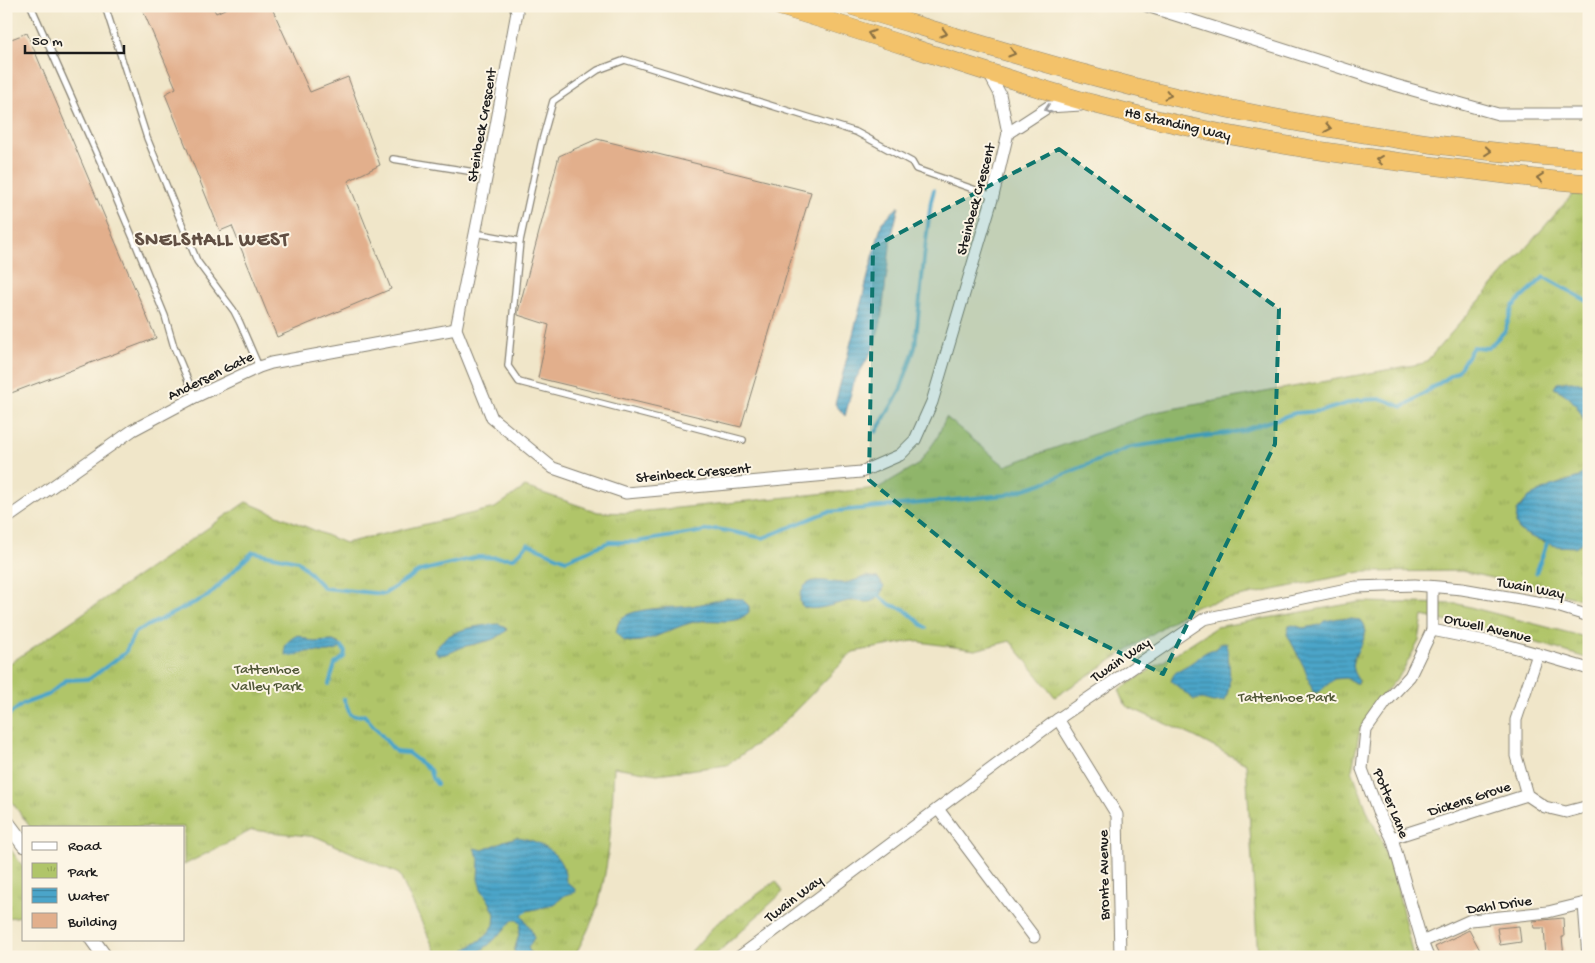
<svg xmlns="http://www.w3.org/2000/svg" width="1595" height="963" viewBox="0 0 1595 963" font-family="'Gochi Hand',sans-serif">
  <style>
    .park { fill: url(#park-tufts); stroke: #667042 }
    .water { fill: url(#water-rules); stroke: #346072 }
    .lines { fill: none; stroke-linecap: round; stroke-linejoin: round }
    .stream { stroke: #4ba5c9; stroke-width: 4 }
    .building { fill: #e2af8c }
    .service-casing { stroke: #868172; stroke-width: 8 }
    .minor-casing { stroke: #868172; stroke-width: 13 }
    .tertiary-casing { stroke: #868172; stroke-width: 16 }
    .trunk-casing { stroke: #868172; stroke-width: 19 }
    .service { stroke: #fff; stroke-width: 5.5 }
    .minor { stroke: #fff; stroke-width: 11 }
    .tertiary { stroke: #fff; stroke-width: 14 }
    .trunk { stroke: #f3c26a; stroke-width: 18 }
    .oneway { stroke: #886f43 }
    .oneway2 { stroke: #999 }
    .marked { fill: #0f766e; fill-opacity: 0.2; stroke: #0f766e; stroke-width: 4; stroke-dasharray: 10 6; stroke-linejoin: round }
    .labels { text-anchor: middle; stroke-width: 4; stroke-linejoin: round; paint-order: stroke }
    .street-label { font-size: 15px; fill: #1c1c1c; stroke: #fcf5e5 }
    .park-label { font-size: 15px; fill: #505737; stroke: #fcf5e5 }
    .district-label { font-size: 20px; font-weight: bold; letter-spacing: 1px; fill: #614f43; stroke: #fcf5e5 }
  </style>
  <defs>
    <pattern id="park-tufts" width="24" height="20" patternUnits="userSpaceOnUse" patternTransform="scale(1.25)"><rect width="24" height="20" fill="#b0c569"/><path d="M3 7l-1-3M5 7V3M7 7l1-3M15 17l-1-3M17 17v-4M19 17l1-3" fill="none" stroke="#97a95a"/></pattern>
    <pattern id="water-rules" width="6" height="5" patternUnits="userSpaceOnUse" patternTransform="scale(1.25)"><rect width="6" height="5" fill="#4ba5c9"/><path d="M0 2.5h6" fill="none" stroke="#3e86a2"/></pattern>
  </defs>
  <rect width="100%" height="100%" fill="#fcf5e5"/>
  <filter id="ink" filterUnits="userSpaceOnUse"><feTurbulence type="fractalNoise" baseFrequency=".02" numOctaves="2"/><feDisplacementMap in="SourceGraphic" scale="10" xChannelSelector="R" yChannelSelector="G"/><feConvolveMatrix kernelMatrix="1 2 1 2 8 2 1 2 1" color-interpolation-filters="sRGB"/></filter>
  <filter id="wash" filterUnits="userSpaceOnUse"><feTurbulence type="fractalNoise" baseFrequency=".0096" numOctaves="4" result="noise"/><feDisplacementMap in="SourceGraphic" scale="20" xChannelSelector="R" yChannelSelector="G"/><feGaussianBlur stdDeviation="1.12" result="paint"/><feColorMatrix in="noise" values="0 0 0 0 0 0 0 0 0 0 0 0 0 0 0 0 0 1.4 0 .05"/><feComposite in="paint" operator="in"/></filter>
  <g filter="url(#wash)">
    <rect width="100%" height="100%" fill="#f0e6c9"/>
    <g class="park">
      <path d="M 1573,194 L 1589,196 L 1589,601 L 1462,571 L 1361,572 L 1195,606 L 1055,697 L 1010,641 L 975,650 L 913,641 L 853,652 L 776,730 L 727,765 L 657,774 L 614,767 C 612,810 611,854 600,897 C 595,918 584,938 574,957 L 438,957 L 399,874 L 317,837 L 252,830 L 184,865 L 184,827 L 30,827 L 6,794 L 6,666 L 246,502 L 345,543 L 495,508 L 525,487 L 598,512 L 627,513 L 878,488 L 919,464 L 937,438 L 946,417 L 1005,466 L 1155,412 L 1425,363 Z"/>
      <polygon points="1360,602 1458,604 1589,638 1589,659 1545,645 1423,616 1419,641 1402,672 1380,699 1360,729 1352,770 1368,813 1381,839 1397,886 1413,957 1258,957 1246,764 1193,736 1126,706 1119,690 1216,627"/>
      <polygon points="6,843 24,868 24,916 6,918"/>
      <polygon points="776,881 783,892 713,957 686,957 716,924"/>
    </g>
    <g class="water">
      <polygon points="899,206 891,239 881,323 872,351 854,382 845,416 835,404 882,222"/>
      <path d="M 1571,381 L 1589,384 L 1588,423 L 1585,422 C 1577,406 1572,396 1554,388 L 1557,383 Z"/>
      <polygon points="1589,466 1589,538 1575,547 1556,546 1529,536 1519,530 1516,523 1517,511 1529,497 1551,486 1579,477"/>
      <path d="M 866,576 L 878,578 L 884,587 C 882,593 882,596 876,599 C 868,605 859,600 850,601 C 841,601 798,620 800,598 C 803,572 828,583 844,583 C 852,582 859,579 866,576 Z"/>
      <path d="M 726,598 L 742,599 L 749,606 L 749,612 C 735,626 719,619 701,621 C 677,623 655,642 631,642 C 623,642 620,638 616,632 C 617,627 618,622 622,618 C 635,607 674,608 691,606 C 703,604 714,601 726,598 Z"/>
      <path d="M 1340,618 L 1361,620 C 1376,637 1348,654 1353,670 C 1354,674 1357,678 1359,681 L 1357,684 L 1346,678 L 1334,679 L 1318,693 L 1313,692 L 1304,667 L 1287,634 L 1289,626 L 1293,625 L 1303,628 L 1320,625 L 1324,621 Z"/>
      <path d="M 499,624 L 504,626 L 507,630 C 495,642 481,642 466,646 C 456,649 449,655 439,655 L 435,652 C 441,630 480,625 499,624 Z"/>
      <path d="M 298,635 L 313,642 L 333,641 L 340,644 L 342,647 C 331,656 318,650 306,652 C 298,654 295,658 286,655 C 282,645 289,639 298,635 Z"/>
      <path d="M 1221,643 L 1227,643 C 1228,661 1234,684 1224,701 L 1213,702 L 1202,699 L 1194,700 L 1171,681 C 1174,670 1182,669 1191,663 C 1200,657 1205,650 1216,649 Z"/>
      <path d="M 517,837 C 542,841 564,854 566,881 L 575,889 L 576,892 L 565,895 L 556,903 L 549,906 L 527,911 L 522,916 L 531,929 L 534,938 L 528,948 L 533,957 L 517,957 L 514,951 L 518,938 L 521,924 L 517,920 L 513,920 C 503,930 478,962 462,955 L 465,950 L 485,937 L 494,925 L 495,914 L 489,901 L 481,889 L 478,879 L 479,859 L 474,848 L 483,850 L 504,841 Z"/>
    </g>
    <g class="lines">
      <g class="stream">
        <polyline points="876,432 900,391 915,347 925,249 931,201 934,190"/>
        <polyline points="1536,573 1547,543"/>
        <polyline points="879,596 891,605 904,609 926,628"/>
        <polyline points="329,684 335,664 344,657 345,652 342,647"/>
        <polyline points="344,699 350,714 355,716 364,715 396,752 408,753 430,770 432,778 437,784"/>
        <polyline points="6,717 23,704 48,695 66,680 89,679 125,653 135,632 208,596 253,552 298,561 324,588 384,594 420,571 478,557 514,558 528,544 566,560 609,542 636,542 717,529 763,538 827,512 1006,495 1043,483 1131,447 1241,431 1295,413 1322,411 1358,400 1383,399 1403,407 1458,371 1473,347 1488,348 1505,331 1513,306 1544,277 1589,302"/>
      </g>
    </g>
    <g id="blocks">
      <g class="building">
        <polygon points="141,6 212,6 216,13 231,6 271,6 310,92 348,77 380,165 348,181 391,289 277,337 232,226 220,231 165,94 176,88"/>
        <polygon points="27,33 156,338 6,395 6,41"/>
        <polygon points="597,139 811,192 741,427 538,378 549,325 518,315 518,312 559,156"/>
        <polygon points="1563,918 1564,937 1562,937 1564,957 1546,957 1544,928 1534,928 1533,921"/>
        <polygon points="1519,926 1521,942 1500,945 1497,928"/>
        <polygon points="1469,930 1480,950 1473,953 1475,957 1440,957 1435,947"/>
      </g>
    </g>
  </g>
  <g filter="url(#ink)">
    <use href="#blocks" fill-opacity="0" stroke="#868172" stroke-width="1"/>
    <g class="lines">
      <defs>
        <g id="service">
          <polyline points="31,6 104,170 136,245 165,316 174,347 195,397"/>
          <polyline points="105,6 147,138 197,261 234,311 240,323 259,367"/>
          <polyline points="393,159 487,174"/>
          <polyline points="475,233 520,241"/>
          <polyline points="743,440 519,382 508,366 520,241 541,144 553,101 598,70 625,60 856,132 912,162 916,169 993,196"/>
        </g>
        <g id="minor">
          <polyline points="515,6 517,12 487,174 456,329 492,418 553,468 626,493 861,472 900,455 915,440 932,402 993,196 1008,133 1000,94 988,72"/>
          <polyline points="1147,6 1395,85 1498,114 1589,114"/>
          <polyline points="1008,133 1048,107 1081,105"/>
          <polyline points="6,519 133,430 195,397 259,367 271,363 456,329"/>
          <polyline points="1432,630 1506,645 1538,654 1516,720 1516,756 1527,795 1545,807 1566,812 1589,806"/>
          <polyline points="1538,654 1589,669"/>
          <polyline points="1058,719 1117,815 1120,957"/>
          <polyline points="938,809 1034,937"/>
          <polyline points="1392,838 1527,795"/>
          <polyline points="1584,904 1588,957"/>
          <polyline points="1422,942 1471,920 1548,912 1589,902"/>
          <polyline points="739,957 1058,719 1204,619 1356,587 1415,585 1462,589 1554,605 1589,616"/>
          <polyline points="1428,957 1422,942 1392,838 1378,812 1362,769 1366,730 1386,702 1410,676 1432,630 1432,587"/>
        </g>
        <g id="tertiary">
          <polyline points="6,821 24,845"/>
          <polyline points="92,939 105,957"/>
        </g>
        <g id="trunk">
          <path d="M 779,6 C 885,37 988,75 1094,104 C 1214,136 1337,156 1460,169 C 1503,174 1546,181 1589,183"/>
          <path d="M 852,6 C 930,29 1007,53 1085,74 C 1190,103 1297,124 1404,140 C 1465,149 1527,156 1589,159"/>
        </g>
      </defs>
      <use href="#service" class="service-casing"/>
      <use href="#minor" class="minor-casing"/>
      <use href="#tertiary" class="tertiary-casing"/>
      <use href="#trunk" class="trunk-casing"/>
      <use href="#service" class="service"/>
      <use href="#minor" class="minor"/>
      <use href="#tertiary" class="tertiary"/>
      <use href="#trunk" class="trunk"/>
    </g>
    <defs><path id="oneway-chevron" d="M-2-3.5L2.5 0L-2 3.5" fill="none" stroke-width="1.6" stroke-linecap="round" stroke-linejoin="round" transform="scale(1.25)"/></defs>
    <g class="oneway">
      <use href="#oneway-chevron" transform="translate(944 33) rotate(16)"/>
      <use href="#oneway-chevron" transform="translate(871 34) rotate(-162)"/>
      <use href="#oneway-chevron" transform="translate(1012 53) rotate(16)"/>
      <use href="#oneway-chevron" transform="translate(1168 95) rotate(13)"/>
      <use href="#oneway-chevron" transform="translate(1328 128) rotate(11)"/>
      <use href="#oneway-chevron" transform="translate(1488 151) rotate(5)"/>
      <use href="#oneway-chevron" transform="translate(1379 160) rotate(-173)"/>
      <use href="#oneway-chevron" transform="translate(1540 178) rotate(-174)"/>
    </g>
    <use class="oneway2" href="#oneway-chevron" transform="translate(1048 109) rotate(161)"/>
  </g>
  <path class="marked" d="M 1059,149 L 1279,309 L 1275,444 L 1163,674 L 1021,604 L 869,480 L 873,247 Z"/>
  <g class="labels">
    <g class="street-label">
      <text transform="translate(1178 123) rotate(13)" y="5">H8 Standing Way</text>
      <text transform="translate(481 125) rotate(-80)" y="5">Steinbeck Crescent</text>
      <text transform="translate(975 199) rotate(-75)" y="5">Steinbeck Crescent</text>
      <text transform="translate(210 375) rotate(-26)" y="5">Andersen Gate</text>
      <text transform="translate(693 472) rotate(-5)" y="5">Steinbeck Crescent</text>
      <text transform="translate(1531 587) rotate(11)" y="5">Twain Way</text>
      <text transform="translate(1488 627) rotate(13)" y="5">Orwell Avenue</text>
      <text transform="translate(1120 659) rotate(-34)" y="5">Twain Way</text>
      <text transform="translate(1469 798) rotate(-18)" y="5">Dickens Grove</text>
      <text transform="translate(1392 803) rotate(68)" y="5">Potter Lane</text>
      <text transform="translate(1103 875) rotate(-91)" y="5">Bronte Avenue</text>
      <text transform="translate(793 898) rotate(-37)" y="5">Twain Way</text>
      <text transform="translate(1499 904) rotate(-8)" y="5">Dahl Drive</text>
    </g>
    <g class="park-label">
      <text x="267" y="673">Tattenhoe<tspan x="267" dy="17">Valley Park</tspan></text>
      <text x="1287" y="701">Tattenhoe Park</text>
    </g>
    <g class="district-label">
      <text x="212" y="245">SNELSHALL WEST</text>
    </g>
  </g>
  <rect width="1595" height="963" fill="none" stroke="#fcf5e5" stroke-width="25"/>
  <rect x="22" y="826" width="162" height="115" fill="#fcf5e5" stroke="#a29e95"/>
  <rect x="32" y="842" width="25" height="8" fill="#ffffff" stroke="#a29e95"/>
  <text x="68" y="850" font-size="15" fill="#1c1c1c">Road</text>
  <rect x="32" y="863" width="25" height="15" fill="url(#park-tufts)" stroke="#a29e95"/>
  <text x="68" y="876" font-size="15" fill="#1c1c1c">Park</text>
  <rect x="32" y="888" width="25" height="15" fill="url(#water-rules)" stroke="#a29e95"/>
  <text x="68" y="900" font-size="15" fill="#1c1c1c">Water</text>
  <rect x="32" y="913" width="25" height="15" fill="#e2af8c" stroke="#a29e95"/>
  <text x="68" y="926" font-size="15" fill="#1c1c1c">Building</text>
  <path d="M25 45v8h99v-8" fill="none" stroke="#1c1c1c" stroke-width="2.5"/>
  <text x="32" y="45" font-size="15" fill="#1c1c1c" stroke="#fcf5e5" stroke-width="4" paint-order="stroke">50 m</text>
</svg>
